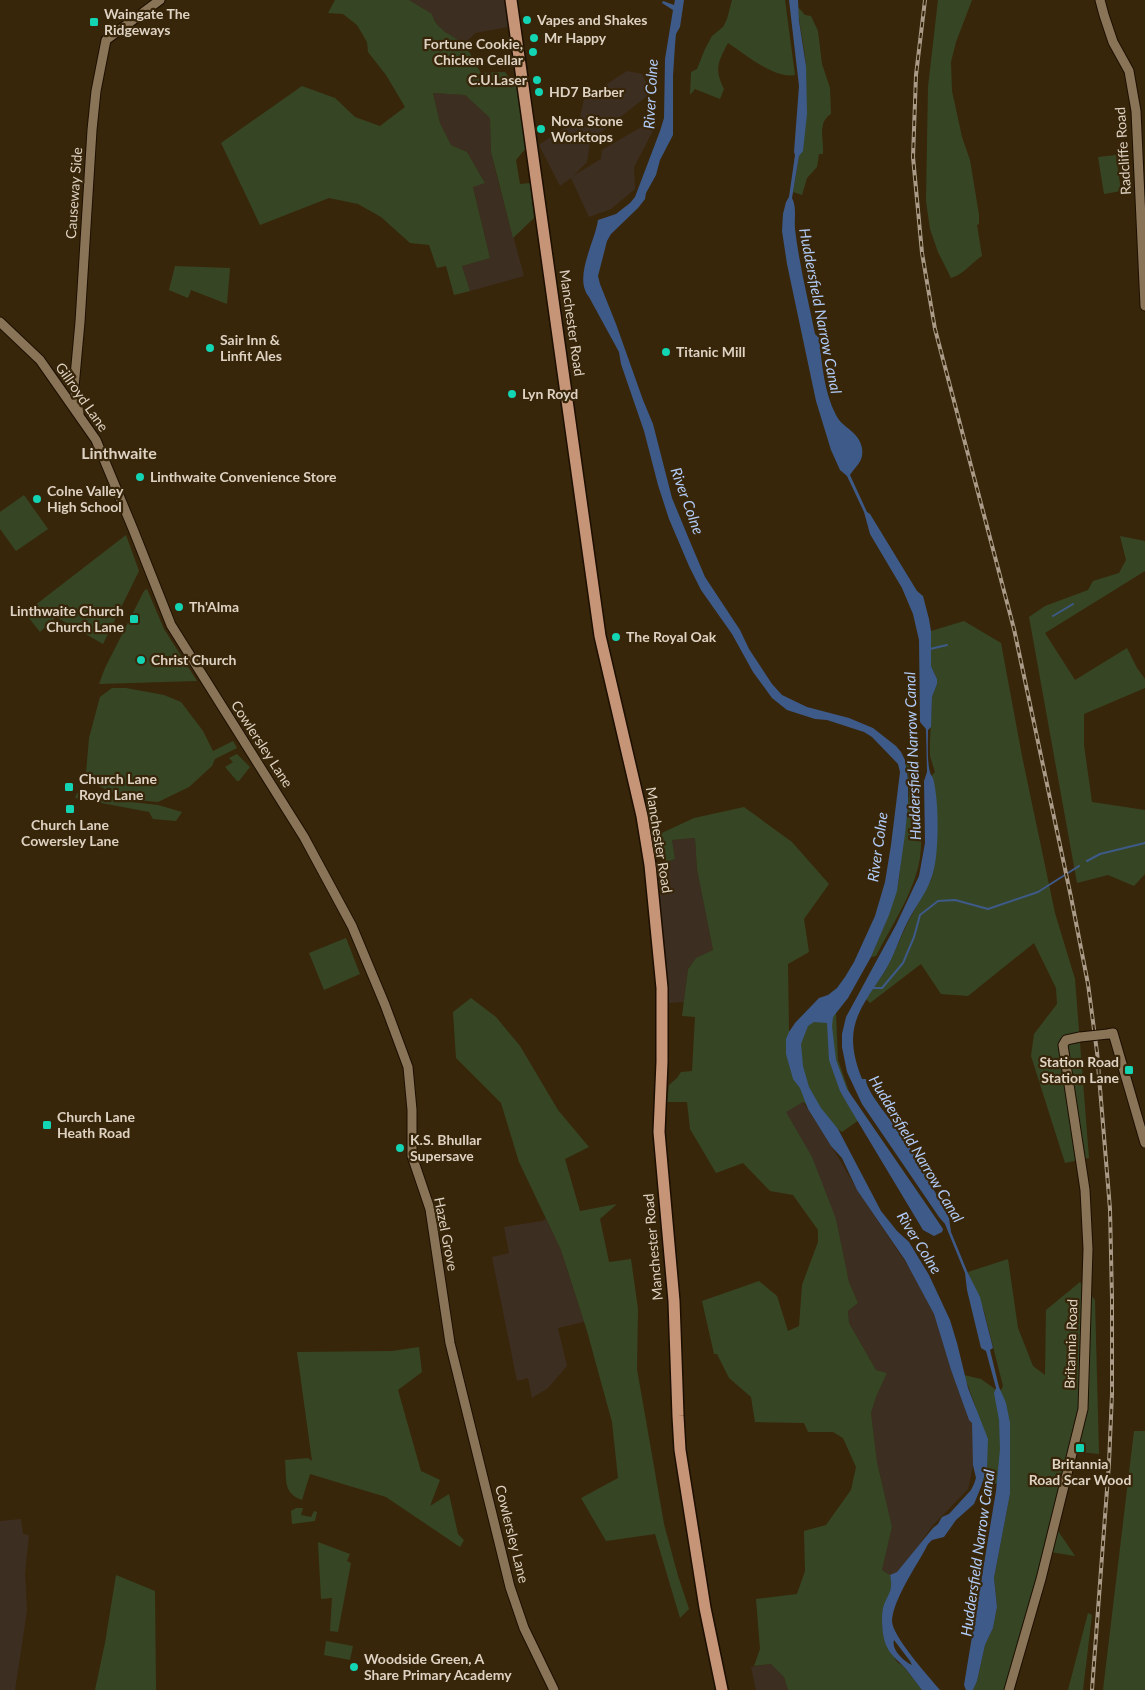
<svg xmlns="http://www.w3.org/2000/svg" width="1145" height="1690" viewBox="0 0 1145 1690" font-family="Lato,sans-serif">
  <style>
    .industrial { fill: #3d2e22 }
    .green { fill: #364625 }
    .water { fill: #3e5a89; fill-rule: evenodd }
    .lines { fill: none; stroke-linecap: round; stroke-linejoin: round }
    .stream { stroke: #3e5a89; stroke-width: 2 }
    .tertiary-casing { stroke: #1c0f00; stroke-width: 11 }
    .primary-casing { stroke: #1c0f00; stroke-width: 14 }
    .tertiary { stroke: #8a7458; stroke-width: 9 }
    .primary { stroke: #c69477; stroke-width: 11 }
    .rail-casing { stroke: #a99b88; stroke-width: 4 }
    .rail { stroke: #38260a; stroke-width: 2; stroke-dasharray: 5.5; stroke-linecap: butt }
    .tertiary-bridge-casing { stroke: #1c0f00; stroke-width: 11; stroke-linecap: butt }
    .tertiary-bridge { stroke: #8a7458; stroke-width: 9 }
    .poi-dot { fill: #13d5b3; stroke: #38260a; stroke-width: 2 }
    .labels { text-anchor: middle; stroke-width: 4.5; stroke-linejoin: round; paint-order: stroke }
    .poi-label { font-size: 14px; font-weight: bold; fill: #ded2c3; stroke: #38260a; text-anchor: start }
    .street-label { font-size: 14px; fill: #ded2c3; stroke: #38260a }
    .water-label { font-size: 15px; font-style: italic; fill: #b1ccf8; stroke: #38260a }
    .quarter-label { font-size: 16px; font-weight: bold; fill: #ded2c3; stroke: #38260a }
  </style>
  <rect width="100%" height="100%" fill="#38260a"/>
  <g class="industrial">
    <polygon points="409,0 505,0 508,27 475,33 464,44 441,29 433,18 432,14"/>
    <polygon points="627,71 642,74 651,93 590,141 587,162 573,176 601,159 602,150 655,119 656,125 634,167 635,189 611,209 589,217 571,178 560,186 539,145 580,117 584,99"/>
    <polygon points="433,93 465,95 490,118 491,152 499,185 524,276 470,291 462,266 490,258 473,186 485,183 467,152 451,145 440,123"/>
    <polygon points="695,838 697,869 713,950 696,958 688,968 684,1002 668,1003 666,959 655,865 675,859 672,840"/>
    <polygon points="803,1102 838,1157 857,1190 916,1278 934,1314 951,1370 969,1420 972,1423 974,1461 968,1489 933,1525 916,1549 897,1572 890,1575 882,1570 892,1527 877,1462 871,1413 876,1397 887,1373 876,1370 849,1323 848,1311 858,1303 849,1282 836,1219 785,1111"/>
    <polygon points="546,1219 561,1250 584,1322 558,1328 567,1366 548,1388 532,1398 528,1378 517,1381 492,1257 509,1253 504,1227 542,1221"/>
    <polygon points="21,1519 23,1534 29,1535 25,1574 27,1611 15,1690 0,1690 0,1521"/>
    <polygon points="771,1664 784,1677 788,1690 756,1690 751,1667"/>
  </g>
  <g class="green">
    <path d="M 335,0 L 409,0 L 432,14 C 436,30 451,34 462,43 C 470,50 475,64 481,73 L 505,72 L 517,88 L 526,148 L 516,160 L 520,184 L 530,183 L 534,218 L 513,238 L 491,152 L 490,118 L 465,95 L 433,93 L 440,123 L 451,145 L 467,152 L 485,183 L 473,187 L 490,258 L 462,266 L 470,291 L 454,295 L 446,266 L 437,268 L 429,245 L 410,243 L 381,217 L 358,204 L 329,198 L 260,225 L 221,143 L 302,86 L 335,98 L 355,117 L 380,126 L 405,107 L 386,75 L 368,52 L 367,42 L 357,25 L 343,14 L 328,13 Z"/>
    <path d="M 732,0 L 785,0 L 795,75 C 774,79 745,54 728,43 C 718,62 714,69 724,89 L 720,99 L 695,89 L 690,95 L 691,72 L 697,69 L 705,49 L 712,36 L 723,27 L 727,19 Z"/>
    <path d="M 938,0 L 972,0 L 956,42 L 951,62 L 952,91 L 962,137 L 970,160 L 979,215 L 979,224 L 977,225 L 982,256 C 970,264 964,274 951,278 L 938,252 L 930,229 L 926,201 L 928,87 Z"/>
    <path d="M 798,7 L 805,15 L 811,16 L 818,31 L 822,64 L 830,88 L 831,114 C 817,122 824,139 823,154 L 819,154 L 817,167 L 807,178 L 802,195 L 793,192 C 800,153 807,108 806,68 C 805,47 799,27 798,7 Z"/>
    <polygon points="1116,155 1121,191 1104,194 1098,157"/>
    <polygon points="175,266 230,268 227,304 191,290 188,298 169,290"/>
    <polygon points="24,495 48,529 16,551 0,529 0,512"/>
    <polygon points="126,535 139,571 103,644 56,617 40,632 25,613"/>
    <polygon points="1120,536 1145,541 1145,571 1045,633 1075,680 1127,648 1137,668 1145,679 1145,688 1084,714 1084,745 1092,802 1145,810 1145,874 1134,886 1108,875 1077,883 1029,617 1045,606 1088,590 1093,581 1119,573 1126,560"/>
    <polygon points="147,589 164,629 197,681 99,684 105,668 144,591"/>
    <polygon points="964,621 1001,643 1022,756 1055,913 1075,979 1089,1158 1065,1163 1031,1056 1034,1034 1057,1004 1056,988 1034,943 968,996 941,994 921,964 870,1003 866,999 886,970 908,922 931,880 934,869 937,828 935,795 932,775 935,772 930,756 930,742 932,697 937,684 937,679 931,666 931,631"/>
    <polygon points="112,688 126,688 164,695 181,702 203,731 213,751 233,741 237,748 215,759 212,766 189,787 158,802 125,799 99,786 86,773 89,738 100,697"/>
    <polygon points="237,754 250,767 239,781 237,781 225,767 233,762 229,758"/>
    <path d="M 905,760 C 921,775 921,787 921,808 C 921,825 922,841 920,858 C 914,893 892,925 876,956 L 871,957 C 880,936 889,915 896,893 C 900,879 900,865 902,851 C 905,822 914,789 905,760 Z"/>
    <polygon points="99,791 122,801 158,805 182,812 176,821 153,819 149,812 75,798 77,793"/>
    <polygon points="744,807 792,842 829,884 804,919 809,952 788,964 789,1031 836,1013 838,1060 859,1120 842,1132 803,1102 786,1112 812,1157 836,1219 849,1282 858,1303 848,1311 849,1323 876,1370 887,1373 876,1397 871,1413 877,1462 892,1527 882,1570 890,1575 892,1583 890,1593 888,1597 882,1626 885,1641 897,1662 903,1666 922,1690 788,1690 784,1677 771,1664 754,1666 760,1649 756,1599 797,1594 805,1571 804,1531 826,1525 851,1490 856,1467 843,1438 833,1432 808,1432 804,1423 755,1422 751,1397 729,1378 717,1354 714,1354 702,1301 759,1281 777,1296 788,1331 799,1326 802,1285 818,1242 818,1230 793,1195 770,1191 743,1163 716,1173 690,1129 687,1102 667,1102 669,1085 677,1078 681,1072 692,1071 695,1017 682,1016 688,969 696,958 713,950 697,869 695,838 672,840 675,859 666,862 660,842 651,838 694,818"/>
    <polygon points="346,938 360,974 324,990 309,953"/>
    <polygon points="471,998 496,1017 520,1046 558,1110 589,1147 565,1159 580,1211 617,1204 600,1219 609,1262 631,1259 638,1309 637,1369 664,1524 678,1576 689,1609 680,1618 655,1534 606,1541 581,1498 618,1478 612,1422 587,1331 561,1250 519,1162 501,1103 456,1058 453,1012"/>
    <polygon points="1008,1259 1018,1328 1033,1366 1045,1375 1046,1310 1080,1282 1095,1300 1099,1454 1070,1451 1052,1522 1075,1556 1044,1551 1005,1690 973,1690 977,1681 985,1645 993,1628 997,1607 994,1578 1010,1494 1009,1486 983,1481 987,1467 975,1405 964,1375 981,1379 995,1389 995,1393 1001,1390 1003,1386 984,1311 968,1272"/>
    <path d="M 419,1347 L 422,1372 L 398,1390 L 421,1471 L 440,1480 L 430,1506 L 449,1494 L 458,1534 L 464,1540 L 460,1547 L 386,1497 L 310,1474 L 302,1500 C 282,1493 287,1478 285,1460 L 308,1458 L 312,1461 L 297,1352 L 392,1351 Z"/>
    <polygon points="1134,1431 1145,1431 1145,1690 1103,1690"/>
    <polygon points="296,1508 303,1508 301,1515 311,1517 314,1511 317,1512 315,1521 292,1524 291,1511"/>
    <polygon points="318,1542 350,1554 347,1561 351,1563 338,1632 330,1631 332,1598 321,1599"/>
    <polygon points="116,1575 155,1591 156,1690 95,1690 105,1643"/>
    <polygon points="1088,1613 1092,1615 1083,1690 1068,1690"/>
    <polygon points="326,1641 353,1646 350,1660 324,1655"/>
  </g>
  <g class="water">
    <path d="M 675,0 L 684,0 L 680,27 L 676,34 L 675,45 L 673,76 L 673,135 L 660,160 L 656,175 L 646,193 L 645,199 L 638,208 L 611,234 L 607,241 L 598,276 L 600,284 L 616,324 L 643,400 L 653,424 L 672,498 L 691,544 L 705,577 L 740,630 L 749,649 L 772,684 L 782,695 L 807,707 L 849,718 L 873,728 L 896,746 L 901,752 L 905,760 L 908,779 L 908,805 L 905,834 L 897,891 L 889,915 L 871,957 L 848,998 L 833,1017 L 832,1026 L 836,1060 L 847,1089 L 937,1220 L 943,1229 L 942,1232 L 934,1236 L 923,1230 L 848,1105 L 840,1091 L 829,1060 L 827,1023 L 814,1022 L 808,1026 L 801,1044 L 803,1066 L 809,1087 L 821,1108 L 838,1129 L 881,1211 L 897,1231 L 909,1242 L 929,1275 L 950,1320 L 957,1343 L 968,1388 L 988,1439 L 987,1467 L 981,1487 L 974,1504 L 956,1520 L 944,1537 L 932,1540 L 928,1544 C 918,1564 893,1599 892,1621 C 892,1636 929,1677 940,1690 L 922,1690 C 916,1683 911,1675 905,1668 C 899,1661 891,1656 887,1647 C 882,1638 881,1618 883,1608 C 887,1594 894,1592 890,1575 L 897,1572 L 933,1528 L 938,1524 L 942,1517 L 949,1514 L 971,1490 L 974,1484 L 976,1478 L 973,1465 L 972,1423 L 969,1420 L 951,1370 L 934,1314 L 905,1260 L 857,1190 L 842,1158 L 831,1146 L 808,1109 L 800,1088 L 793,1079 L 786,1054 L 786,1039 L 789,1032 L 795,1023 L 819,998 L 828,995 L 837,988 L 845,977 L 854,962 L 875,916 L 885,882 L 891,845 L 900,772 L 898,764 L 872,737 L 864,732 L 827,720 L 815,719 L 787,710 L 772,698 L 753,672 L 732,634 L 701,590 L 689,566 L 669,519 L 658,485 L 644,431 L 621,364 L 619,352 L 589,297 C 573,278 595,242 598,220 L 616,214 L 630,203 L 635,197 L 660,131 L 664,118 L 665,59 L 673,10 L 662,3 L 663,1 L 674,5 ZM 894,1640 L 910,1661 L 912,1665 C 903,1661 891,1649 894,1640 Z"/>
    <path d="M 789,0 L 798,0 L 799,21 L 806,66 L 807,114 L 803,151 L 799,156 L 792,198 C 797,207 794,219 795,229 C 799,264 808,299 815,334 L 819,338 C 822,364 824,392 836,415 C 842,428 859,431 862,448 C 864,462 856,465 850,475 L 867,512 L 870,514 L 917,591 L 923,596 L 929,619 L 931,631 L 931,666 L 937,679 L 937,684 L 932,697 L 931,727 L 928,730 C 928,740 927,763 930,772 C 930,774 932,776 933,778 C 939,800 939,847 934,869 C 930,889 916,905 907,923 C 899,939 894,956 885,971 C 858,1012 842,1028 862,1079 L 866,1079 C 865,1089 888,1116 894,1125 L 898,1124 L 900,1129 L 897,1129 L 915,1155 L 949,1218 L 951,1232 L 967,1271 L 980,1297 L 993,1348 L 990,1350 L 999,1387 L 1006,1403 L 1010,1423 L 1010,1494 L 994,1578 L 997,1607 L 993,1628 L 985,1645 L 977,1681 L 973,1690 L 966,1690 L 964,1685 L 996,1491 L 1000,1449 L 999,1420 L 994,1393 L 996,1388 L 986,1351 L 981,1348 L 967,1290 L 965,1273 L 945,1224 L 939,1217 L 862,1104 L 847,1072 L 842,1047 L 842,1034 L 846,1017 L 896,925 L 919,876 L 925,843 L 924,781 L 927,772 L 926,729 L 920,722 L 919,640 L 913,614 L 902,588 L 870,534 L 864,512 L 847,476 L 840,470 L 831,450 L 816,401 L 787,264 L 782,231 L 783,214 L 786,202 L 789,197 L 795,155 L 794,152 L 799,86 Z"/>
  </g>
  <g class="lines">
    <g class="stream">
      <polyline points="1053,616 1073,604"/>
      <polyline points="930,649 947,645"/>
      <polyline points="1087,861 1100,854 1145,843"/>
      <polyline points="872,988 882,988 903,963 914,937 920,915 938,901 955,900 988,909 1038,892 1079,866"/>
    </g>
    <defs>
      <g id="tertiary">
        <polyline points="1100,0 1104,15 1113,42 1129,71 1136,111 1145,306"/>
        <polyline points="0,322 40,360 96,440 133,529 171,625 304,837 352,926 385,1005 408,1067 412,1110 412,1156 430,1209 450,1343 510,1587 524,1628 554,1690"/>
        <polyline points="79,413 74,387 80,322 92,130 96,91 106,40 160,0"/>
        <polyline points="1108,1034 1113,1033 1145,1143"/>
        <polyline points="1009,1690 1041,1579 1083,1409 1088,1249 1085,1190 1063,1045 1066,1040 1080,1037"/>
      </g>
      <polyline id="primary" points="511,0 600,636 642,816 650,865 662,988 662,1062 659,1132 674,1301 678,1416 680,1450 705,1608 722,1690"/>
    </defs>
    <use href="#tertiary" class="tertiary-casing"/>
    <use href="#primary" class="primary-casing"/>
    <use href="#tertiary" class="tertiary"/>
    <use href="#primary" class="primary"/>
    <defs>
      <polyline id="rail" points="925,0 916,75 913,157 922,253 935,329 1014,629 1071,897 1088,984 1097,1052 1110,1209 1112,1298 1112,1394 1109,1463 1092,1690"/>
    </defs>
    <use href="#rail" class="rail-casing"/>
    <use href="#rail" class="rail"/>
    <defs>
      <polyline id="tertiary-bridge" points="1080,1037 1108,1034"/>
    </defs>
    <use href="#tertiary-bridge" class="tertiary-bridge-casing"/>
    <use href="#tertiary-bridge" class="tertiary-bridge"/>
  </g>
  <g class="poi-dot">
    <circle cx="527" cy="20" r="5"/>
    <rect x="89" y="17" width="10" height="10" rx="2.5"/>
    <circle cx="534" cy="38" r="5"/>
    <circle cx="533" cy="52" r="5"/>
    <circle cx="537" cy="80" r="5"/>
    <circle cx="539" cy="92" r="5"/>
    <circle cx="541" cy="129" r="5"/>
    <circle cx="210" cy="348" r="5"/>
    <circle cx="666" cy="352" r="5"/>
    <circle cx="512" cy="394" r="5"/>
    <circle cx="140" cy="477" r="5"/>
    <circle cx="37" cy="499" r="5"/>
    <circle cx="179" cy="607" r="5"/>
    <rect x="129" y="614" width="10" height="10" rx="2.5"/>
    <circle cx="616" cy="637" r="5"/>
    <circle cx="141" cy="660" r="5"/>
    <rect x="64" y="782" width="10" height="10" rx="2.5"/>
    <rect x="65" y="804" width="10" height="10" rx="2.5"/>
    <rect x="1124" y="1065" width="10" height="10" rx="2.5"/>
    <rect x="42" y="1120" width="10" height="10" rx="2.5"/>
    <circle cx="400" cy="1148" r="5"/>
    <rect x="1075" y="1443" width="10" height="10" rx="2.5"/>
    <circle cx="354" cy="1667" r="5"/>
  </g>
  <g class="labels">
    <g class="poi-label">
      <text x="104" y="19">Waingate The<tspan x="104" dy="16">Ridgeways</tspan></text>
      <text x="537" y="25">Vapes and Shakes</text>
      <text x="544" y="43">Mr Happy</text>
      <text x="523" y="49" text-anchor="end">Fortune Cookie,<tspan x="523" dy="16">Chicken Cellar</tspan></text>
      <text x="527" y="85" text-anchor="end">C.U.Laser</text>
      <text x="549" y="97">HD7 Barber</text>
      <text x="551" y="126">Nova Stone<tspan x="551" dy="16">Worktops</tspan></text>
      <text x="220" y="345">Sair Inn &amp;<tspan x="220" dy="16">Linfit Ales</tspan></text>
      <text x="676" y="357">Titanic Mill</text>
      <text x="522" y="399">Lyn Royd</text>
      <text x="150" y="482">Linthwaite Convenience Store</text>
      <text x="47" y="496">Colne Valley<tspan x="47" dy="16">High School</tspan></text>
      <text x="189" y="612">Th'Alma</text>
      <text x="124" y="616" text-anchor="end">Linthwaite Church<tspan x="124" dy="16">Church Lane</tspan></text>
      <text x="626" y="642">The Royal Oak</text>
      <text x="151" y="665">Christ Church</text>
      <text x="79" y="784">Church Lane<tspan x="79" dy="16">Royd Lane</tspan></text>
      <text x="70" y="830" text-anchor="middle">Church Lane<tspan x="70" dy="16">Cowersley Lane</tspan></text>
      <text x="1119" y="1067" text-anchor="end">Station Road<tspan x="1119" dy="16">Station Lane</tspan></text>
      <text x="57" y="1122">Church Lane<tspan x="57" dy="16">Heath Road</tspan></text>
      <text x="410" y="1145">K.S. Bhullar<tspan x="410" dy="16">Supersave</tspan></text>
      <text x="1080" y="1469" text-anchor="middle">Britannia<tspan x="1080" dy="16">Road Scar Wood</tspan></text>
      <text x="364" y="1664">Woodside Green, A<tspan x="364" dy="16">Share Primary Academy</tspan></text>
    </g>
    <g class="street-label">
      <text transform="translate(1123 151) rotate(-94)" y="5">Radcliffe Road</text>
      <text transform="translate(74 193) rotate(-86)" y="5">Causeway Side</text>
      <text transform="translate(572 323) rotate(82)" y="5">Manchester Road</text>
      <text transform="translate(82 397) rotate(55)" y="5">Gillroyd Lane</text>
      <text transform="translate(262 744) rotate(57)" y="5">Cowlersley Lane</text>
      <text transform="translate(659 840) rotate(81)" y="5">Manchester Road</text>
      <text transform="translate(446 1234) rotate(79)" y="5">Hazel Grove</text>
      <text transform="translate(653 1247) rotate(-95)" y="5">Manchester Road</text>
      <text transform="translate(1071 1344) rotate(-88)" y="5">Britannia Road</text>
      <text transform="translate(512 1534) rotate(76)" y="5">Cowlersley Lane</text>
    </g>
    <g class="water-label">
      <text transform="translate(651 94) rotate(-87)" y="5">River Colne</text>
      <text transform="translate(820 311) rotate(79)" y="5">Huddersfield Narrow Canal</text>
      <text transform="translate(687 501) rotate(70)" y="5">River Colne</text>
      <text transform="translate(913 756) rotate(-92)" y="5">Huddersfield Narrow Canal</text>
      <text transform="translate(878 847) rotate(-82)" y="5">River Colne</text>
      <text transform="translate(916 1149) rotate(59)" y="5">Huddersfield Narrow Canal</text>
      <text transform="translate(919 1243) rotate(58)" y="5">River Colne</text>
      <text transform="translate(978 1553) rotate(-82)" y="5">Huddersfield Narrow Canal</text>
    </g>
    <g class="quarter-label">
      <text x="119" y="459">Linthwaite</text>
    </g>
  </g>
</svg>
